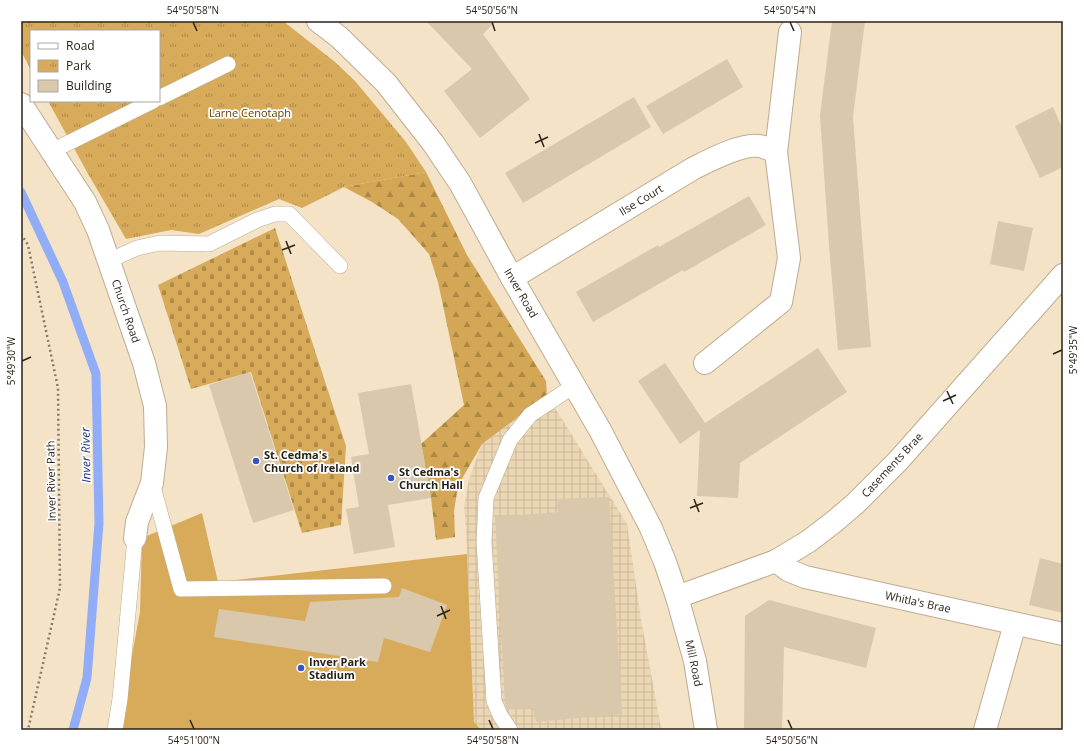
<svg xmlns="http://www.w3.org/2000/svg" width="1084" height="751" viewBox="0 0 1084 751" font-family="'Open Sans',sans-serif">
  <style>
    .industrial { fill: url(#industrial-grid) }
    .forest { fill: url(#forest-firs) }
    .cemetery { fill: url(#cemetery-stones) }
    .park { fill: url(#park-tufts) }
    .pitch { fill: #d8ab5a }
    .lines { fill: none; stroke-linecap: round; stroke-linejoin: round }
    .stream { stroke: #91adf8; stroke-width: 9 }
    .building { fill: #d9c8ac }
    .service-casing { stroke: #bdac91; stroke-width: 16 }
    .minor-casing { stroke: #bdac91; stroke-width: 24 }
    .tertiary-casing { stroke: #bdac91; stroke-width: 24 }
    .path { stroke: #867b67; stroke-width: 2.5; stroke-dasharray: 2 3; stroke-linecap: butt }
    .service { stroke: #fff; stroke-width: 15 }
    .minor { stroke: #fff; stroke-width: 22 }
    .tertiary { stroke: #fff; stroke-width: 22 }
    .ticks { fill: none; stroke: #292217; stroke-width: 1.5 }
    .poi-dot { fill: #3754c6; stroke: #fff; stroke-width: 1.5 }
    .labels { text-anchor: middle; stroke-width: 3.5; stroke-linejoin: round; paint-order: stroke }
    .park-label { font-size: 11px; fill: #614400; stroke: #fff }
    .street-label { font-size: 11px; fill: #292217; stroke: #fff }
    .poi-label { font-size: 11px; font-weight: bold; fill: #292217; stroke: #fff; text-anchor: start }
    .water-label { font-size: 12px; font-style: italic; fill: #1f3387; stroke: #fff }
    .neatline { fill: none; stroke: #292217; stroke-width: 1.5 }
    .ticks-label { font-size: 10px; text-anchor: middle; fill: #292217 }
  </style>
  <defs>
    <pattern id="industrial-grid" width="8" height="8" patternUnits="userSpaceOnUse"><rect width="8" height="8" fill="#ecd7b4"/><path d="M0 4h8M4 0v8" fill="none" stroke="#cab89a"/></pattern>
    <pattern id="forest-firs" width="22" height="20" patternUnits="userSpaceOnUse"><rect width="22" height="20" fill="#d4a756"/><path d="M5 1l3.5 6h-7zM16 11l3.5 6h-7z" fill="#ac8846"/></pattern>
    <pattern id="cemetery-stones" width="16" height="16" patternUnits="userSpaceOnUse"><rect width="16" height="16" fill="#d8ab5a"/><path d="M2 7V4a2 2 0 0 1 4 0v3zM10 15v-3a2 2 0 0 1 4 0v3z" fill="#af8b49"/></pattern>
    <pattern id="park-tufts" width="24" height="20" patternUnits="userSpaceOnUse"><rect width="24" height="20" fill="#d8ab5a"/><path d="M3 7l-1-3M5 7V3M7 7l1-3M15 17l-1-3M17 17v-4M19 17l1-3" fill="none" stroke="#af8b49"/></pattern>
  </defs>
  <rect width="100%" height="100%" fill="#f4e3c6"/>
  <polygon class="industrial" points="547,395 627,524 641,619 661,728 651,730 481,730 474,723 466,528 464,507 469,479 482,444"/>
  <polygon class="forest" points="426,172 467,255 546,381 547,395 482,444 463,477 457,492 454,511 455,537 436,540 431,498 421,444 464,405 438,282 429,254 398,219 372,202 344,187"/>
  <polygon class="cemetery" points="275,228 346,446 341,525 302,533 251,372 191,389 158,285"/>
  <polygon class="park" points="21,21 283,21 335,62 355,81 406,142 426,172 344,187 302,208 279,199 199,234 171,230 126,239 87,172 48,101 159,101 159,31 31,31 31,70 21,51"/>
  <polygon class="pitch" points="202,513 218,582 467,554 474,722 481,730 118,730 140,612 142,538"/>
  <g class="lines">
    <polyline class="stream" points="21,192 63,282 96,374 99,523 87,678 73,730"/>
  </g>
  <g class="building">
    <polygon points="426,21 496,21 483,34 530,99 480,138 444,91 472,69"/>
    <polygon points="832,21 865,21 853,117 862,237 871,347 838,350 829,246 820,115"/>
    <polygon points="727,59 743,87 663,134 646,106"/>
    <polygon points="634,97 651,127 523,203 505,173"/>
    <polygon points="1053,107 1063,130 1063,167 1040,178 1015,126"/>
    <polygon points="749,196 766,225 684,272 683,270 593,322 576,292 658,245 659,247"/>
    <polygon points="998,221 1033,228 1024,271 990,264"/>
    <polygon points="818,348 847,392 740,463 738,498 697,496 700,430 680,444 638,381 665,363 705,423"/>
    <polygon points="250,372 294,510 253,523 209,385"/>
    <polygon points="411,384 431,498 388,505 395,547 354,554 346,509 359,507 351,457 369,454 358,393"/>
    <polygon points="609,497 622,714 536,722 533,708 507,709 505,704 495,517 558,512 557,499"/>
    <polygon points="1040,558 1063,564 1063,613 1029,605"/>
    <polygon points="402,588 447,605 430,652 384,638 378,662 214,637 219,609 305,621 310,602 399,597"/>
    <polygon points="769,600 876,628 866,668 784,647 782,730 744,730 745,616"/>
  </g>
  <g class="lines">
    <defs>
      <g id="service">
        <polyline points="159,98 228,64"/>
        <polyline points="52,151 153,101"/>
        <polyline points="108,261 137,248 160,243 209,244 257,220 275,214 289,214 340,266"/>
        <polyline points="152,483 181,589 384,586"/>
        <polyline points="115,730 120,699 135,538"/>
        <polyline points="510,730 500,715 494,701 484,542 486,498 510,440 530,415 575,385"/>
      </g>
      <g id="minor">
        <polyline points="21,104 85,202 98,230 144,363 155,406 156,447 152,483 137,522 135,538"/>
        <path d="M 512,278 L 694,168 C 710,160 742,143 759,146 C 765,147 771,150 776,152"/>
        <polyline points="705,363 781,302 789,258 776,152 790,32"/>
        <polyline points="776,561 788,570 805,577 1063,634"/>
        <polyline points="677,597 776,561 809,541 835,521 856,503 898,461 1063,275"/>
        <polyline points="985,730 1015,624"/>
      </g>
      <polyline id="tertiary" points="318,21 339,37 386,83 433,143 460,183 512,278 600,430 651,528 665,562 677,597 695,661 706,730"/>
    </defs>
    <use href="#service" class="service-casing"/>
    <use href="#minor" class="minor-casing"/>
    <use href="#tertiary" class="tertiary-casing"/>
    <polyline class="path" points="21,234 28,245 58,388 60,588 28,730"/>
    <use href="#service" class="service"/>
    <use href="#minor" class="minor"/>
    <use href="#tertiary" class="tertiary"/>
  </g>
  <path class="ticks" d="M 193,22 L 197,31M 492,22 L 495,31M 790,22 L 794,31M 539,134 L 544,147M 535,143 L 548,137M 286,241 L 291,254M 282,250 L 295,245M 1053,354 L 1062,350M 22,361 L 31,357M 947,391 L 953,404M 943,401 L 956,395M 694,499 L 699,512M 690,508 L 703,503M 441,606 L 446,619M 437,616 L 450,610M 190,720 L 194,729M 489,720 L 493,729M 788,720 L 792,729"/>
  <g class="poi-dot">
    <circle cx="256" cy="461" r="4"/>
    <circle cx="391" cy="478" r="4"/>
    <circle cx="301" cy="668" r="4"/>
  </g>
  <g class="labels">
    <g class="park-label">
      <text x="250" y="117">Larne Cenotaph</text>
    </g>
    <g class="street-label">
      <text transform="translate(641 200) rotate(-31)" y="4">Ilse Court</text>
      <text transform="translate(521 293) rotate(60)" y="4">Inver Road</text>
      <text transform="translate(126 311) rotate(71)" y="4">Church Road</text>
      <text transform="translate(892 465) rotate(-47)" y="4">Casements Brae</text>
      <text transform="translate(51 481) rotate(-91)" y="4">Inver River Path</text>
      <text transform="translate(918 602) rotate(12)" y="4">Whitla's Brae</text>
      <text transform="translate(694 663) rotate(78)" y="4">Mill Road</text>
    </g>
    <g class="poi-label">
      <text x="264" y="459">St. Cedma's<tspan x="264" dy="13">Church of Ireland</tspan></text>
      <text x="399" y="476">St Cedma's<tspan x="399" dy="13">Church Hall</tspan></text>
      <text x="309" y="666">Inver Park<tspan x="309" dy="13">Stadium</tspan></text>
    </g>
    <g class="water-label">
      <text transform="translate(86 455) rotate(-91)" y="4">Inver River</text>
    </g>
  </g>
  <rect width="1084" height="751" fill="none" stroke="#ffffff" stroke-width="44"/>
  <rect x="30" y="30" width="130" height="72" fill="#ffffff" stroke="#a9a7a2"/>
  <rect x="38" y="43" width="20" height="6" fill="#ffffff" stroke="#a9a7a2"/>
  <text x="66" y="50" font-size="12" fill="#292217">Road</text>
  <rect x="38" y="60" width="20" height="12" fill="url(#park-tufts)" stroke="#a9a7a2"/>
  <text x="66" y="70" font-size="12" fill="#292217">Park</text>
  <rect x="38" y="80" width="20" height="12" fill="#d9c8ac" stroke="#a9a7a2"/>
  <text x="66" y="90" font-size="12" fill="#292217">Building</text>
  <rect x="22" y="22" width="1040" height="707" class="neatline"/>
  <g class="ticks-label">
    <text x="193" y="14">54°50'58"N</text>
    <text x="492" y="14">54°50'56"N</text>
    <text x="790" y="14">54°50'54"N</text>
    <text transform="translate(1073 350) rotate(-90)" y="4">5°49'35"W</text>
    <text transform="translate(11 361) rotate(-90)" y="4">5°49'30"W</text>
    <text x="194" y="744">54°51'00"N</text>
    <text x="493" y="744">54°50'58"N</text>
    <text x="792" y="744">54°50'56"N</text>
  </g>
</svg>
